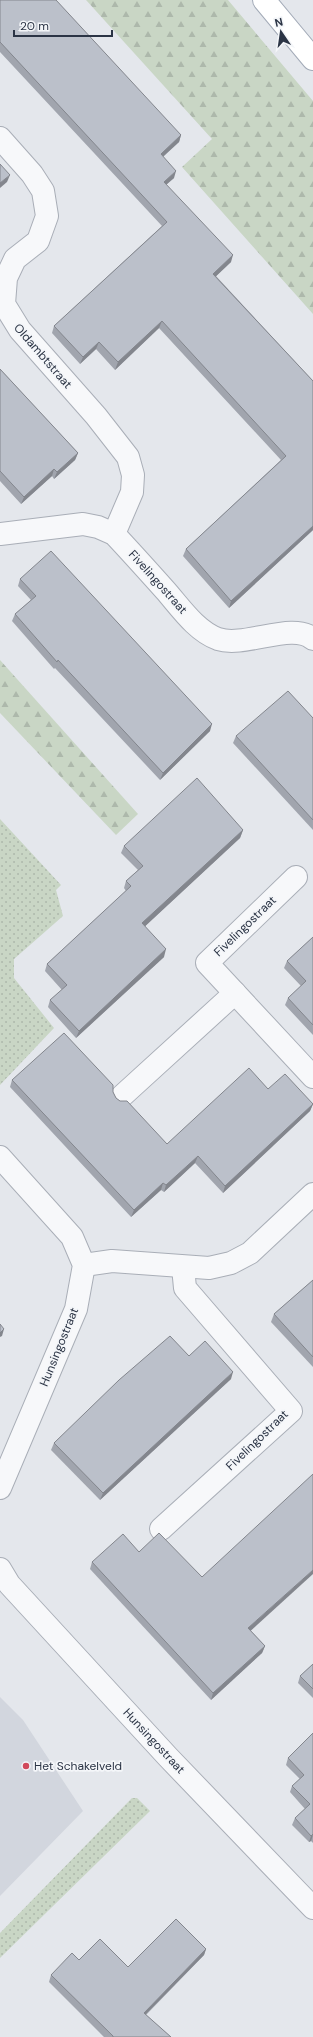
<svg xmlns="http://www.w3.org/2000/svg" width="313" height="2037" viewBox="0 0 313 2037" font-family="'DM Sans',sans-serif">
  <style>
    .built { fill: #d2d6de }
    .grass { fill: url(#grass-dots) }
    .forest { fill: url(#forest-firs) }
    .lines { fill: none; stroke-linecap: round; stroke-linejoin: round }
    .street-casing { stroke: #a9aeb7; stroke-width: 24 }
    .primary-casing { stroke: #a3abb8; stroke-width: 24 }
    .street { stroke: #f7f8fa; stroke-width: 22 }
    .primary { stroke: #fff; stroke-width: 22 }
    .wall { fill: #a1a5ae }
    .shaded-wall { fill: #83868d }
    .building { fill: #bbc0ca; stroke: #83868d }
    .poi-dot { fill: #d1495b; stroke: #f4f6f9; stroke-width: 1.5 }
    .labels { text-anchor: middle; stroke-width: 3.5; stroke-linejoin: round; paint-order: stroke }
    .street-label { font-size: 12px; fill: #2b3445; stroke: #f4f6f9 }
    .poi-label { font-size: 12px; fill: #2b3445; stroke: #f4f6f9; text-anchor: start }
  </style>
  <defs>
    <pattern id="grass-dots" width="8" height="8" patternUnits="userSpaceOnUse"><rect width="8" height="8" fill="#c9d6c5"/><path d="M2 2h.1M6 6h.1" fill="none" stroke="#adb8ab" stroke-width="1.8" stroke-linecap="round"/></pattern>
    <pattern id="forest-firs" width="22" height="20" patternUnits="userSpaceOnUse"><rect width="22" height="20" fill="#c9d6c5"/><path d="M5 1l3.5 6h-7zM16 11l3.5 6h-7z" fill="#adb8ab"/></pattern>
  </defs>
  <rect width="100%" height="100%" fill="#e4e7ec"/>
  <polygon class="built" points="0,1697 23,1720 83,1811 0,1896"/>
  <g class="grass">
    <polygon points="0,819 61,885 56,890 63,916 14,959 14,978 54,1028 0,1085"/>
    <polygon points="132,1798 137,1798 150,1811 0,1958 0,1933"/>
  </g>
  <g class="forest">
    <polygon points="86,0 228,0 313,101 313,314 182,167 212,139"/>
    <polygon points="0,660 138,814 116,835 0,713"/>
  </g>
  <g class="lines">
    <defs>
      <g id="street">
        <polyline points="0,138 32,174 43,191 47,216 38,241 15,259 6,278 4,304 20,330 96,416 128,457 133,475 132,492 114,534"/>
        <path d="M 0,534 L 83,524 L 98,527 L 114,534 C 131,552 148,571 165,590 C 180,607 196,631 218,639 C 245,648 293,621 313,639"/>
        <polyline points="296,877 207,963 313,1077"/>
        <polyline points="122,1096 235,993"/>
        <polyline points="0,1157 72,1237 84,1265 76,1309 0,1488"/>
        <polyline points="84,1265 112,1261 209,1268 231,1263 250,1253 313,1194"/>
        <polyline points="161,1529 291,1411 185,1288 183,1267"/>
        <polyline points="0,1569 9,1584 168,1757 313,1908"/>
      </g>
      <polyline id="primary" points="264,0 313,59"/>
    </defs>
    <use href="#street" class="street-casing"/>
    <use href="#primary" class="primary-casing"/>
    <use href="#street" class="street"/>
    <use href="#primary" class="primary"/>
  </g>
  <g class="wall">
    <polygon points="0,0 181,135 179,142 163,157 174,178 166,185 231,262 216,276 313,381 313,530 229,608 183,556 186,549 281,460 159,328 115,370 96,349 80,364 52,333 54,326 162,226 0,52"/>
    <polygon points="0,369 78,453 75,460 54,479 52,476 21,504 0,481"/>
    <polygon points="20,579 210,731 160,780 55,668 54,669 12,621 15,614 31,600 18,586"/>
    <polygon points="313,718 313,830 233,743 236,736"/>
    <polygon points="243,830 240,838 145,926 164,957 76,1038 48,1007 50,1000 62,990 45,971 47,964 126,891 124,888 126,881 138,870 121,853 124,846"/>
    <polygon points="313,937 313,1035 285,1005 288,998 301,986 284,968 287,961"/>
    <polygon points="12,1080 113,1092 116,1098 120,1101 167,1144 268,1089 313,1104 310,1111 223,1193 195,1163 164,1192 161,1190 131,1217 10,1087"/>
    <polygon points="313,1280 313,1367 271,1322 274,1314"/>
    <polygon points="189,1356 231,1379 100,1500 51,1450 54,1443"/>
    <polygon points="139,1552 251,1631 265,1646 262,1653 211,1700 90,1569 92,1562"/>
    <polygon points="313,1664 313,1698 298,1683 300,1676"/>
    <polygon points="313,1733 313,1843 311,1841 309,1842 292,1825 295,1818 305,1809 290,1792 292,1786 300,1779 286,1765 288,1758"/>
    <polygon points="206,1949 204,1955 146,2015 171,2037 104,2037 49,1982 51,1975 79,1960 128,1967"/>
  </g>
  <g class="shaded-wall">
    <polygon points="181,135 179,142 158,161 161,154"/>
    <polygon points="176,171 174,178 161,189 164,182"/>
    <polygon points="10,175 7,182 0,188 0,183"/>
    <polygon points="233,255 231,262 211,281 213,274"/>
    <polygon points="162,321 159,328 115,370 118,362"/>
    <polygon points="99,342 96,349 80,364 83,357"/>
    <polygon points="78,453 75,460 54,479 57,472"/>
    <polygon points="54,469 52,476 21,504 24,497"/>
    <polygon points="313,526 313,530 229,608 231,601"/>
    <polygon points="212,724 210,731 160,780 163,773"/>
    <polygon points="243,830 240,838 140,931 142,923"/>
    <polygon points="166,949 164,957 76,1038 79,1031"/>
    <polygon points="313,1104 310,1111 223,1193 225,1186"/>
    <polygon points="198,1156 195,1163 164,1192 166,1185"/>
    <polygon points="163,1183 161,1190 131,1217 134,1210"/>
    <polygon points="4,1329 2,1336 0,1337 0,1333"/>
    <polygon points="233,1372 231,1379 100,1500 103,1493"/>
    <polygon points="313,1570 313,1574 246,1635 248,1628"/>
    <polygon points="265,1646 262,1653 211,1700 213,1693"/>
    <polygon points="313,1835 311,1841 309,1842 311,1836"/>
    <polygon points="206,1949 204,1955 141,2019 144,2013"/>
  </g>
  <g class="building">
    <polygon points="0,0 56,0 181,135 161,154 176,171 164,182 233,255 213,274 313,381 313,526 231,601 186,549 286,456 162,321 118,362 99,342 83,357 54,326 167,222 0,42"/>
    <polygon points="0,164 10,175 0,183"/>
    <polygon points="0,369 78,453 57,472 54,469 24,497 0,471"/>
    <polygon points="51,551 212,724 163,773 58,660 57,662 15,614 36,596 20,579"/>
    <polygon points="288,691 313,718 313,820 236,736"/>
    <polygon points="197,778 243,830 142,923 166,949 79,1031 50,1000 67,985 47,964 131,886 126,881 143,866 124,846"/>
    <polygon points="313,937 313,1025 288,998 306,981 287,961"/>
    <polygon points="64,1033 113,1085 113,1092 116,1098 120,1101 127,1101 167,1144 249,1068 268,1089 285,1074 313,1104 225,1186 198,1156 166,1185 163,1183 134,1210 12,1080"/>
    <polygon points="313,1280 313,1357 274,1314"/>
    <polygon points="0,1324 4,1329 0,1333"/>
    <polygon points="170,1336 189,1356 205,1341 233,1372 103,1493 54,1443 119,1380"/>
    <polygon points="313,1474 313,1570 248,1628 265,1646 213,1693 92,1562 123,1534 139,1552 159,1533 202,1577"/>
    <polygon points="313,1664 313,1689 300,1676"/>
    <polygon points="313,1733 313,1834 311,1836 295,1818 310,1804 292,1786 304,1775 288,1758"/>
    <polygon points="176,1919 206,1949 144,2013 171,2037 113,2037 113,2036 51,1975 72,1953 79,1960 100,1939 128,1967"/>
  </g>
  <circle class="poi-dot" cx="26" cy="1766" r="4"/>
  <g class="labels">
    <g class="street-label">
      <text transform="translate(43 356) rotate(49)" y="4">Oldambtstraat</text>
      <text transform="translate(158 582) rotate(48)" y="4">Fivelingostraat</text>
      <text transform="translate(245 926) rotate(-44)" y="4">Fivelingostraat</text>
      <text transform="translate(59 1347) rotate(-68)" y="4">Hunsingostraat</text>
      <text transform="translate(257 1440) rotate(-44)" y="4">Fivelingostraat</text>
      <text transform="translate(154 1741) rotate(47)" y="4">Hunsingostraat</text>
    </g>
    <g class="poi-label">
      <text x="34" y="1770">Het Schakelveld</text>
    </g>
  </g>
  <g transform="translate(281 32) rotate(347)" stroke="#f4f6f9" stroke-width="3" paint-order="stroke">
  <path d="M0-3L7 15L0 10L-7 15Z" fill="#2b3445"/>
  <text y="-6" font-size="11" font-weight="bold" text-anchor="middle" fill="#2b3445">N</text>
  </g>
  <path d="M14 30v6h98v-6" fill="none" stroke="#2b3445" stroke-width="2"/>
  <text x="20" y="30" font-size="12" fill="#2b3445" stroke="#f4f6f9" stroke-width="3" paint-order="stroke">20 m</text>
</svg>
